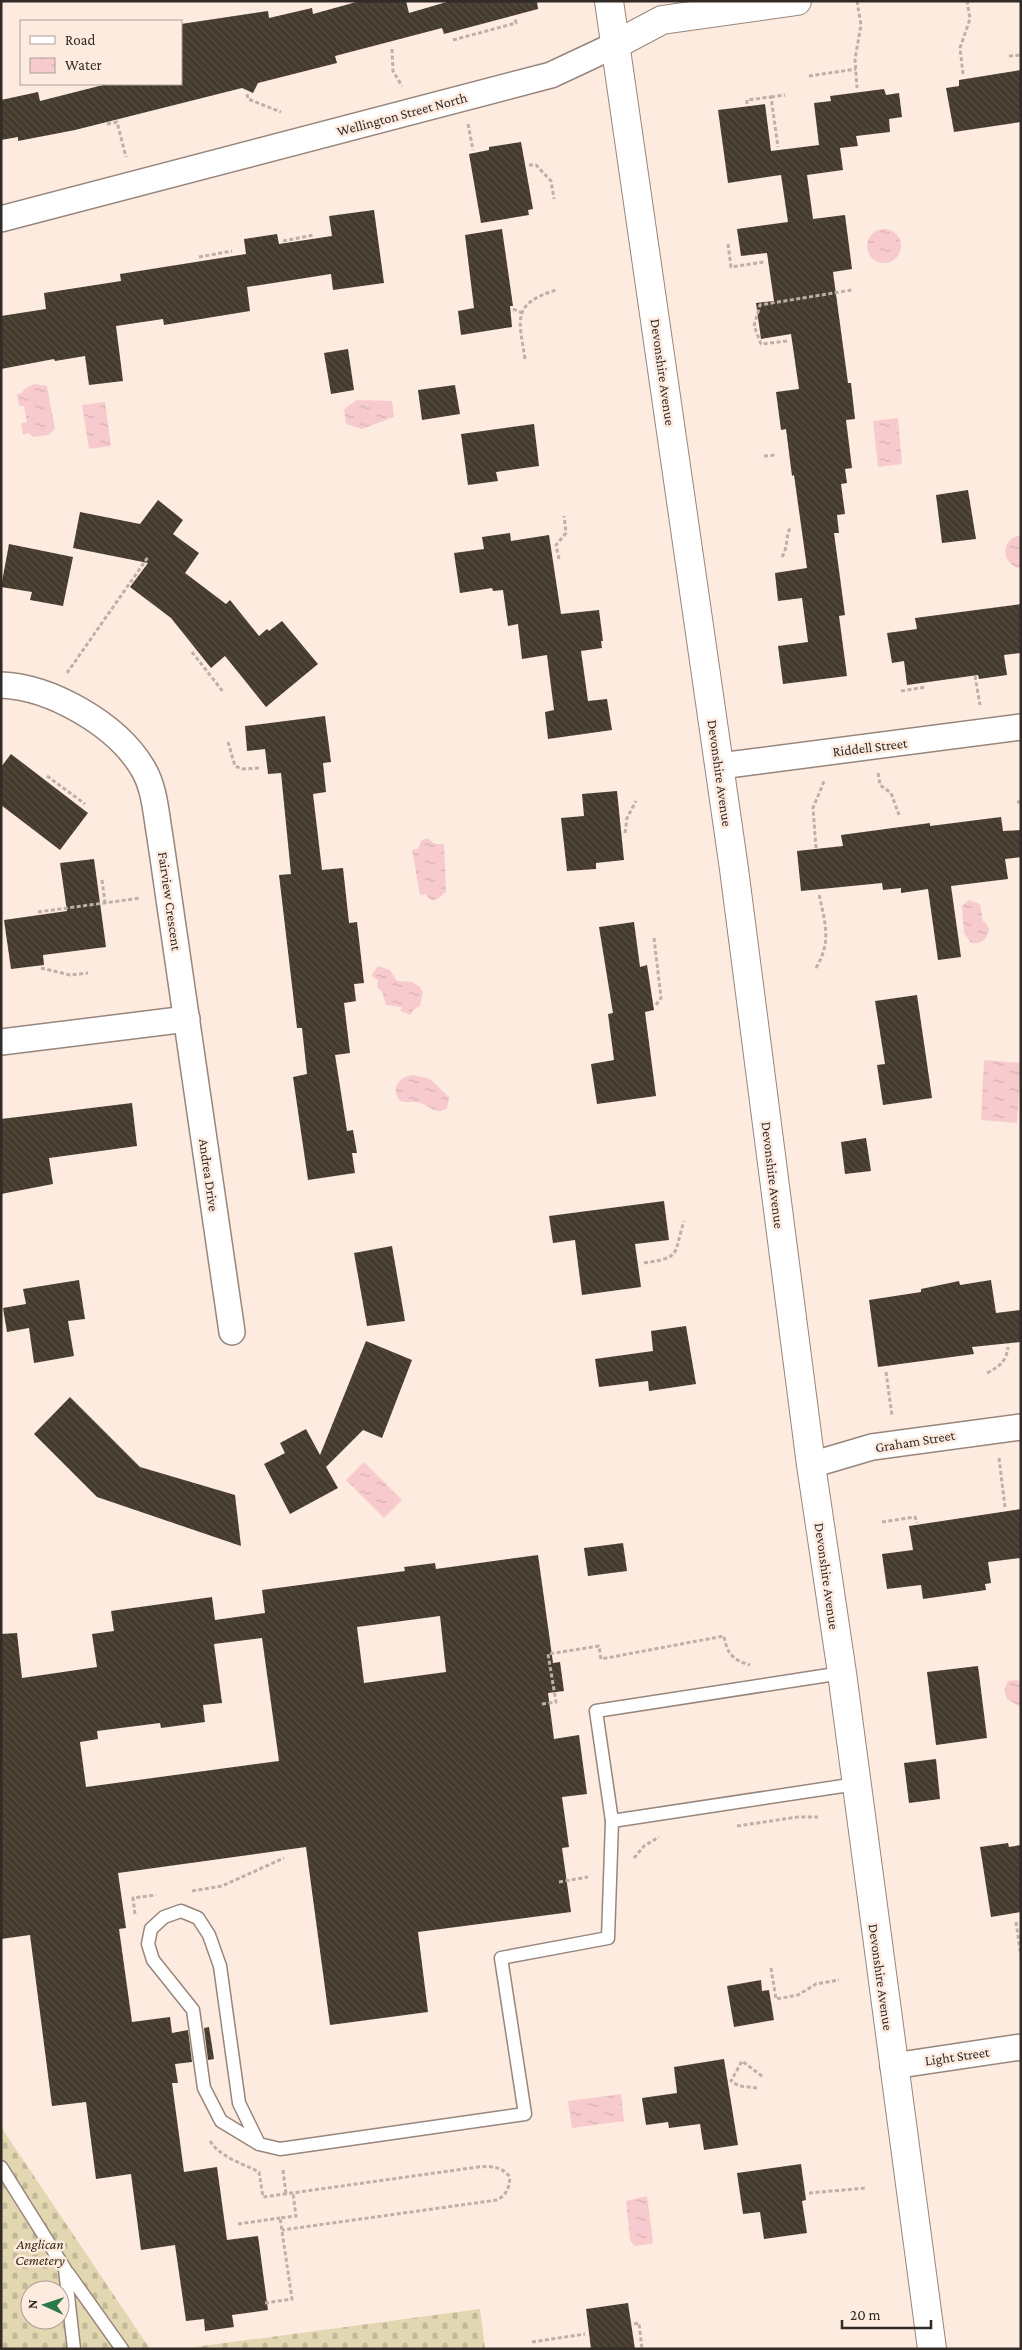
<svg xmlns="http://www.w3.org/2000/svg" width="1022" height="2350" viewBox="0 0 1022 2350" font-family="'Crimson Pro',serif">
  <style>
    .cemetery { fill: url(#cemetery-stones); fill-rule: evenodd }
    .water { fill: url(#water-ripples) }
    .building { fill: url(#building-back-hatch); fill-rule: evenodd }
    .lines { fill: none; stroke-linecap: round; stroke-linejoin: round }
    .lane-casing { stroke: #97867c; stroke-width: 15 }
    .street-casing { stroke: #97867c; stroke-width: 28 }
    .secondary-casing { stroke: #97867c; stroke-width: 30 }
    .path { stroke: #bfb0a6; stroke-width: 3; stroke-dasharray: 4 2.5; stroke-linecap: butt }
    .lane { stroke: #fff; stroke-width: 12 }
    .street { stroke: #fff; stroke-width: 25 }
    .secondary { stroke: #fff; stroke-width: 28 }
    .labels { text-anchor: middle; stroke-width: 5; stroke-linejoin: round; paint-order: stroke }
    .street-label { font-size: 14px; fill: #312a26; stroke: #feebdf }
    .park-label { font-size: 14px; font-style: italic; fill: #322a0e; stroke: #feebdf }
  </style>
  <defs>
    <pattern id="cemetery-stones" width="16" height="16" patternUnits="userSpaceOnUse" patternTransform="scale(1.25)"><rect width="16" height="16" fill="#e2d7b0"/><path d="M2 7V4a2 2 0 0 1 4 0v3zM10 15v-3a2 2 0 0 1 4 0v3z" fill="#c2b997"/></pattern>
    <pattern id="water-ripples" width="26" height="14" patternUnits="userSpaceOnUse" patternTransform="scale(1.25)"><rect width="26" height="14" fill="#f7cbce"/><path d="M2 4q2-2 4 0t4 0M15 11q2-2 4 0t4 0" fill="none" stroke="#d4aeb1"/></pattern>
    <pattern id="building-back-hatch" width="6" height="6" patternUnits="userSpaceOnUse" patternTransform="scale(1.25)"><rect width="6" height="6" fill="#443a2d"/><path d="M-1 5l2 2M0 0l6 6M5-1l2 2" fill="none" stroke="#574e43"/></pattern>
  </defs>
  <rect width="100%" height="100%" fill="#feebdf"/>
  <g class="cemetery">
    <path d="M 1,2127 L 150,2349 L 1,2349 ZM 30,2290 L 60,2290 L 60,2320 L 30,2320 Z"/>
    <polygon points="480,2309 485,2349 180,2349"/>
  </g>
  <g class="water">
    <circle cx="884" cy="246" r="17"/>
    <polygon points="34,384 47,386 55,429 48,435 33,437 29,433 23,434 21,423 27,422 24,406 19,406 17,394 22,393 24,389"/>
    <polygon points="357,400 392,401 394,417 362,429 346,424 344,409"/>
    <polygon points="105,402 111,446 89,449 82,405"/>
    <polygon points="898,418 902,464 878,467 873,421"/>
    <path d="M 1021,535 L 1021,568 L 1019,568 C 1000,563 1001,538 1021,535 Z"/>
    <path d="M 427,838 L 435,844 L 444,844 L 446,892 C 438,897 433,907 426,894 L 420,895 L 412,850 L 418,849 L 421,841 Z"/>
    <path d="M 969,900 L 980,904 L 983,921 L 987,924 L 989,930 C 985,941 982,944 971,943 L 964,933 L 962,906 Z"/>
    <polygon points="378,966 390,970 397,981 412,982 420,987 423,992 420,1006 413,1010 411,1015 400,1011 402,1007 386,1005 382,992 377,987 378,980 371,976"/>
    <polygon points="984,1060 1021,1063 1017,1123 981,1120"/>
    <path d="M 413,1075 L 430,1079 L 449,1097 L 447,1108 C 436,1116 432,1107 421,1103 C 414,1101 407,1103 400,1101 C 390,1088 399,1077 413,1075 Z"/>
    <polygon points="364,1462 402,1500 384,1518 346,1480"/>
    <polygon points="1017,1680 1021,1682 1021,1707 1007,1699 1004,1690 1008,1681"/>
    <polygon points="621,2094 624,2121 572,2128 568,2101"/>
    <polygon points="647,2196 653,2241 652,2244 634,2246 630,2240 626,2201"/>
  </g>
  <g class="building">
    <polygon points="360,1 406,1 409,13 450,1 537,1 538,9 444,34 442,28 335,56 337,63 258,83 253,93 242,88 75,130 18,141 18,137 1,140 1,100 38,92 40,101 107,84 181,84 181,24 268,11 269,18 312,8 313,14"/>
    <polygon points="1021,70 1021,122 954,132 946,88 959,86 959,80"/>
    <polygon points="884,89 886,95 899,93 902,117 889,119 890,132 856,136 858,146 840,148 843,170 807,175 813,219 845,215 852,269 833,272 848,383 851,383 855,419 846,420 852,468 845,469 847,483 841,484 845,514 837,515 839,533 834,533 845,615 839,616 847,676 783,684 778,646 808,642 802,598 778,601 775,573 807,568 794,475 792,476 786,429 781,430 776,392 799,389 791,334 761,339 756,303 774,301 767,253 741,256 737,229 788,222 781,175 728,183 718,110 765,104 771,151 819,145 814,103 831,101 830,96"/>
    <polygon points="521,142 533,209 528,210 529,215 481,223 469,154 489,150 489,147"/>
    <polygon points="374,210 384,283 333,290 331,274 247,287 250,311 164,325 163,319 116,326 123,381 89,385 85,356 55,361 54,359 1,369 1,316 46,309 44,293 121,281 120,274 246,254 244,239 277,234 279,244 332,236 329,216"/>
    <polygon points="502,229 513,306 510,306 512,327 461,335 458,311 474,308 465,235"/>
    <polygon points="348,349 354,390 331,394 324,353"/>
    <polygon points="455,385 460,414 422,420 418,390"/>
    <polygon points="534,424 539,466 496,472 498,481 468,485 461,434"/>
    <polygon points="968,490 976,539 942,543 936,495"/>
    <polygon points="158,500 183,520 173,534 199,553 185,573 226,604 230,600 259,636 267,629 269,631 282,621 318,664 266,707 225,656 211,668 171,618 130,587 148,563 73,548 80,512 140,524"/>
    <polygon points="510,533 511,541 549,535 561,614 599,610 603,641 601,641 602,648 581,651 588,701 607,699 612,730 548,739 545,712 554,710 547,655 522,659 518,624 508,626 503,590 493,591 492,588 460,593 454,553 484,549 482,537"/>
    <polygon points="9,544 73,557 63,606 30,600 32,592 1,587"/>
    <polygon points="1021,604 1021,653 1004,655 1007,675 979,679 978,675 907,685 904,661 892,663 887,633 917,629 915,618"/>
    <polygon points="325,716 331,762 323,763 326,792 313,794 322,870 343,868 349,923 357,922 364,983 354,984 356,1001 344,1003 350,1053 335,1055 347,1131 353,1130 357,1153 352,1153 355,1173 308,1180 293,1077 307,1074 302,1028 297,1028 279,875 291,874 281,773 268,774 265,749 247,751 245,726"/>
    <polygon points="11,754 88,813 60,850 1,805 1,767"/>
    <polygon points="617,791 624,860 596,863 596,869 567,871 561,818 584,816 582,794"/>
    <polygon points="1001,817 1003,831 1021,830 1021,857 1005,859 1008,879 951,886 961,957 938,960 928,889 901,893 901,888 883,890 882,883 801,891 797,851 843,846 841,835 930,823 930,826"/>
    <polygon points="94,859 106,947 43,955 44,965 11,969 4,920 67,911 60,863"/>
    <polygon points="634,922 640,967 647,965 654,1010 645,1012 656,1096 597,1104 591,1064 614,1060 608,1014 613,1013 599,927"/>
    <polygon points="917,995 932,1098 883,1105 877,1065 885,1064 875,1001"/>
    <polygon points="132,1103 137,1146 49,1158 53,1184 1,1194 1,1119"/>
    <polygon points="866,1138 871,1171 845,1174 841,1142"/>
    <polygon points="664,1201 669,1240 635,1244 641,1287 582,1295 575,1240 553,1243 549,1216"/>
    <polygon points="392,1246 405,1321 367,1326 354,1253"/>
    <polygon points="79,1280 85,1319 68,1321 74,1356 34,1363 29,1328 7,1332 3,1308 26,1304 23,1289"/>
    <polygon points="991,1280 996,1313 1021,1310 1021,1342 972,1347 974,1354 878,1367 869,1300 921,1292 921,1289 959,1281 960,1285"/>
    <polygon points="686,1326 696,1384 649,1391 648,1381 599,1387 595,1359 653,1351 651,1331"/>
    <polygon points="366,1341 412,1360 382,1438 363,1430 326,1467 338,1488 290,1514 264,1464 285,1453 280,1443 306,1429 320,1455"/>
    <polygon points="70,1397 140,1467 235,1495 241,1546 97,1497 34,1434"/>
    <polygon points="1021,1509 1021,1558 988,1562 991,1583 985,1584 986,1590 923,1599 921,1585 887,1589 882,1554 913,1550 909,1526"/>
    <polygon points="623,1543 627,1571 588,1576 584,1548"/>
    <path d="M 538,1555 L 553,1663 L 560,1662 L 564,1691 L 548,1693 L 554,1739 L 579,1735 L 587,1794 L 562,1797 L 569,1847 L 562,1848 L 571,1912 L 418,1932 L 428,2012 L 330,2025 L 306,1847 L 118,1873 L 126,1928 L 119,1929 L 132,2022 L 170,2017 L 172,2033 L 188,2030 L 192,2062 L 175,2064 L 178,2083 L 172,2083 L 184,2172 L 217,2167 L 227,2240 L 258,2236 L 268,2310 L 232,2315 L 234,2327 L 205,2331 L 204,2319 L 186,2321 L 175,2245 L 141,2250 L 131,2174 L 96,2179 L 86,2102 L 52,2106 L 30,1935 L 1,1939 L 1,1634 L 17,1633 L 22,1678 L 97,1667 L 92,1634 L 114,1631 L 111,1611 L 212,1597 L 215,1620 L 265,1613 L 262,1590 L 405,1571 L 404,1567 L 435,1563 L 436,1569 ZM 440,1616 L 446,1672 L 364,1683 L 357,1627 ZM 262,1638 L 279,1761 L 86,1787 L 80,1742 L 98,1739 L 97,1731 L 160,1723 L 161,1728 L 205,1722 L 203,1705 L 222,1703 L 214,1644 Z"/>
    <polygon points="978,1666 987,1738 936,1745 927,1672"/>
    <polygon points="936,1759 940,1799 909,1803 904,1763"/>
    <polygon points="1008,1843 1009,1847 1021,1845 1021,1912 991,1917 980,1847"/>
    <polygon points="761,1980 762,1991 769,1990 774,2020 734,2027 727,1986"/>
    <polygon points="209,2027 214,2059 208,2060 204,2028"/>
    <polygon points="724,2059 738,2145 704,2150 700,2124 669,2128 668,2122 646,2125 642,2098 677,2093 674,2067"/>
    <polygon points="801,2164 806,2200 802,2201 807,2233 764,2239 760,2212 743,2214 737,2173"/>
    <polygon points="628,2303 635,2349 591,2349 586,2309"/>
  </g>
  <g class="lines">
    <defs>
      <g id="lane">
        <polyline points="842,1673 596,1711 612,1821 856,1784"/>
        <polyline points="259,2144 221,2121 204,2088 193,2010 153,1960 148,1944 151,1929 164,1917 181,1911 198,1918 209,1935 220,1966 239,2103 259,2144 280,2149 525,2114 501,1958 608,1938 612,1821"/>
        <polyline points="1,2167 65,2269 74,2349"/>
        <polyline points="68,2273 122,2349"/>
      </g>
      <g id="street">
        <polyline points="1,219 551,75 615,45"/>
        <path d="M 1,685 C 51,687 116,724 142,767 C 155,787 156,815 160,837 L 232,1332"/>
        <polyline points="720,766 1021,727"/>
        <polyline points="1,1042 187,1019"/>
        <polyline points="811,1465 872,1447 1021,1427"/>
        <polyline points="893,2066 1021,2047"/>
      </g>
      <g id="secondary">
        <polyline points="609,1 734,869 811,1465 842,1673 932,2349"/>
        <polyline points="615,45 662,20 797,1"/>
      </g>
    </defs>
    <use href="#lane" class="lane-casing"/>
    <use href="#street" class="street-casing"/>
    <use href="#secondary" class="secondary-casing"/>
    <g class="path">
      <polyline points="857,1 861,25 855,59 857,88"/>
      <polyline points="453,40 516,23 515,19"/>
      <polyline points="392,49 393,71 402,86"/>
      <polyline points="1009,56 1021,55"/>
      <polyline points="963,74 960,48 970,19 967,1"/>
      <polyline points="809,76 856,69"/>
      <polyline points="247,94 248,99 281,112"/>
      <polyline points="771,97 785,95"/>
      <polyline points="747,104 747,100 771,97 778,147"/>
      <polyline points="107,124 117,122 126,157"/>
      <polyline points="468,124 473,150"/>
      <polyline points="529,165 536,165 551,181 554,199"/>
      <polyline points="283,241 314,235"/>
      <polyline points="728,244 731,267 764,262"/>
      <polyline points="199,257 232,251"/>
      <polyline points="513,309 522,313"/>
      <polyline points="787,341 761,344 754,326 760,305 852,290"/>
      <path d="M 525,359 C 519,319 511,304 556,290"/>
      <polyline points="764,456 776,455"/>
      <path d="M 782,557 C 789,545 785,535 791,527"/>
      <polyline points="559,559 556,545 566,533 564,516"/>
      <polyline points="192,652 224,693"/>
      <polyline points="67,673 148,557"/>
      <polyline points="975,676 980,705"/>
      <polyline points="901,691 926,687"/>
      <polyline points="228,742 235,766 242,769 261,768"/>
      <polyline points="878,773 880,785 891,793 899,815"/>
      <polyline points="47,776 85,804"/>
      <polyline points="1017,802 1021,802"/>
      <polyline points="625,833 627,818 636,801"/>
      <polyline points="816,848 813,808 825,779"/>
      <polyline points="102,880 105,903"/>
      <polyline points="38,912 141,898"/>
      <polyline points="654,938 661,998 656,1005"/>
      <polyline points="41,968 70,975 88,973"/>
      <path d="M 816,968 C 832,941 825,923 819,894"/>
      <path d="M 644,1263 C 682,1257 673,1256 684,1221"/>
      <polyline points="886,1372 892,1416"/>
      <path d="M 987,1373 C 1000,1366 1006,1362 1008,1347"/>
      <polyline points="999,1458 1005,1507"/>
      <polyline points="882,1522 915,1517 917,1523"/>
      <path d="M 542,1704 L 556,1702 L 548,1654 L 599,1646 L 601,1659 L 724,1636 C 727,1654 733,1660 750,1665"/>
      <polyline points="737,1826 798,1817 818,1817"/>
      <polyline points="634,1858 644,1846 659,1837"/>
      <polyline points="559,1882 588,1877"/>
      <polyline points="192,1891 222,1886 284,1858"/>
      <polyline points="135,1914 133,1898 156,1895"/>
      <polyline points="1016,1922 1021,1956"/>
      <polyline points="771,1968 776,1999 798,1995 816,1984 839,1980"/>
      <polyline points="757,2088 739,2086 731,2081 742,2061 763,2077"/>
      <path d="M 210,2141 C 221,2158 242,2163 259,2172 L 263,2197 L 478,2167 C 492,2166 501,2166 510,2177 C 509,2189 507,2194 497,2200 L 282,2230"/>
      <polyline points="283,2170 286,2194"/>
      <polyline points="809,2193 867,2188"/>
      <polyline points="238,2224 280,2218"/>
      <polyline points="265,2303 292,2299 280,2218 296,2216 293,2193"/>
      <polyline points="634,2324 639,2323 642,2349"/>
      <polyline points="532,2342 585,2334"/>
    </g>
    <use href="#lane" class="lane"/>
    <use href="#street" class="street"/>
    <use href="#secondary" class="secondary"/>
  </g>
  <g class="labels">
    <g class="street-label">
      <text transform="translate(402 114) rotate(-15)" y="5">Wellington Street North</text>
      <text transform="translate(663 372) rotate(82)" y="5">Devonshire Avenue</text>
      <text transform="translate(870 747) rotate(-7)" y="5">Riddell Street</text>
      <text transform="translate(720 773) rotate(82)" y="5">Devonshire Avenue</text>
      <text transform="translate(170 901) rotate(82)" y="5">Fairview Crescent</text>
      <text transform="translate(209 1175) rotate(82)" y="5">Andrea Drive</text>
      <text transform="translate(773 1175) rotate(83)" y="5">Devonshire Avenue</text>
      <text transform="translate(915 1441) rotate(-9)" y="5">Graham Street</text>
      <text transform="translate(827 1576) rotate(82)" y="5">Devonshire Avenue</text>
      <text transform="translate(881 1977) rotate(82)" y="5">Devonshire Avenue</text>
      <text transform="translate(957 2056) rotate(-8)" y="5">Light Street</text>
    </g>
    <g class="park-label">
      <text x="40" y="2249">Anglican<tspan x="40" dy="16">Cemetery</tspan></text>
    </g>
  </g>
  <rect width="1022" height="2350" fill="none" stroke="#312a26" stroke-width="5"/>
  <rect x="20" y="20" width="162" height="65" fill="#feebdf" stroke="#ac9e95"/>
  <rect x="30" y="36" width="25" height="8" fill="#ffffff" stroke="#ac9e95"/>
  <text x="65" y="45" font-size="15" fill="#312a26">Road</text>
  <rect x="30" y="58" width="25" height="15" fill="url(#water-ripples)" stroke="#ac9e95"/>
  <text x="65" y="70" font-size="15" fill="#312a26">Water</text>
  <g transform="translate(45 2305) rotate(273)"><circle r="24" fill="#feebdf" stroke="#ac9e95"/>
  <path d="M0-4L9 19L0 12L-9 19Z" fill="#297949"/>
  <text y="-8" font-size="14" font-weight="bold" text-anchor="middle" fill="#312a26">N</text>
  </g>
  <path d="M842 2320v8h89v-8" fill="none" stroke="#312a26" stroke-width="2.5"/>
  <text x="850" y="2320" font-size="15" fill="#312a26" stroke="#feebdf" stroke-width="4" paint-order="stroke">20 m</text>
</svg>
